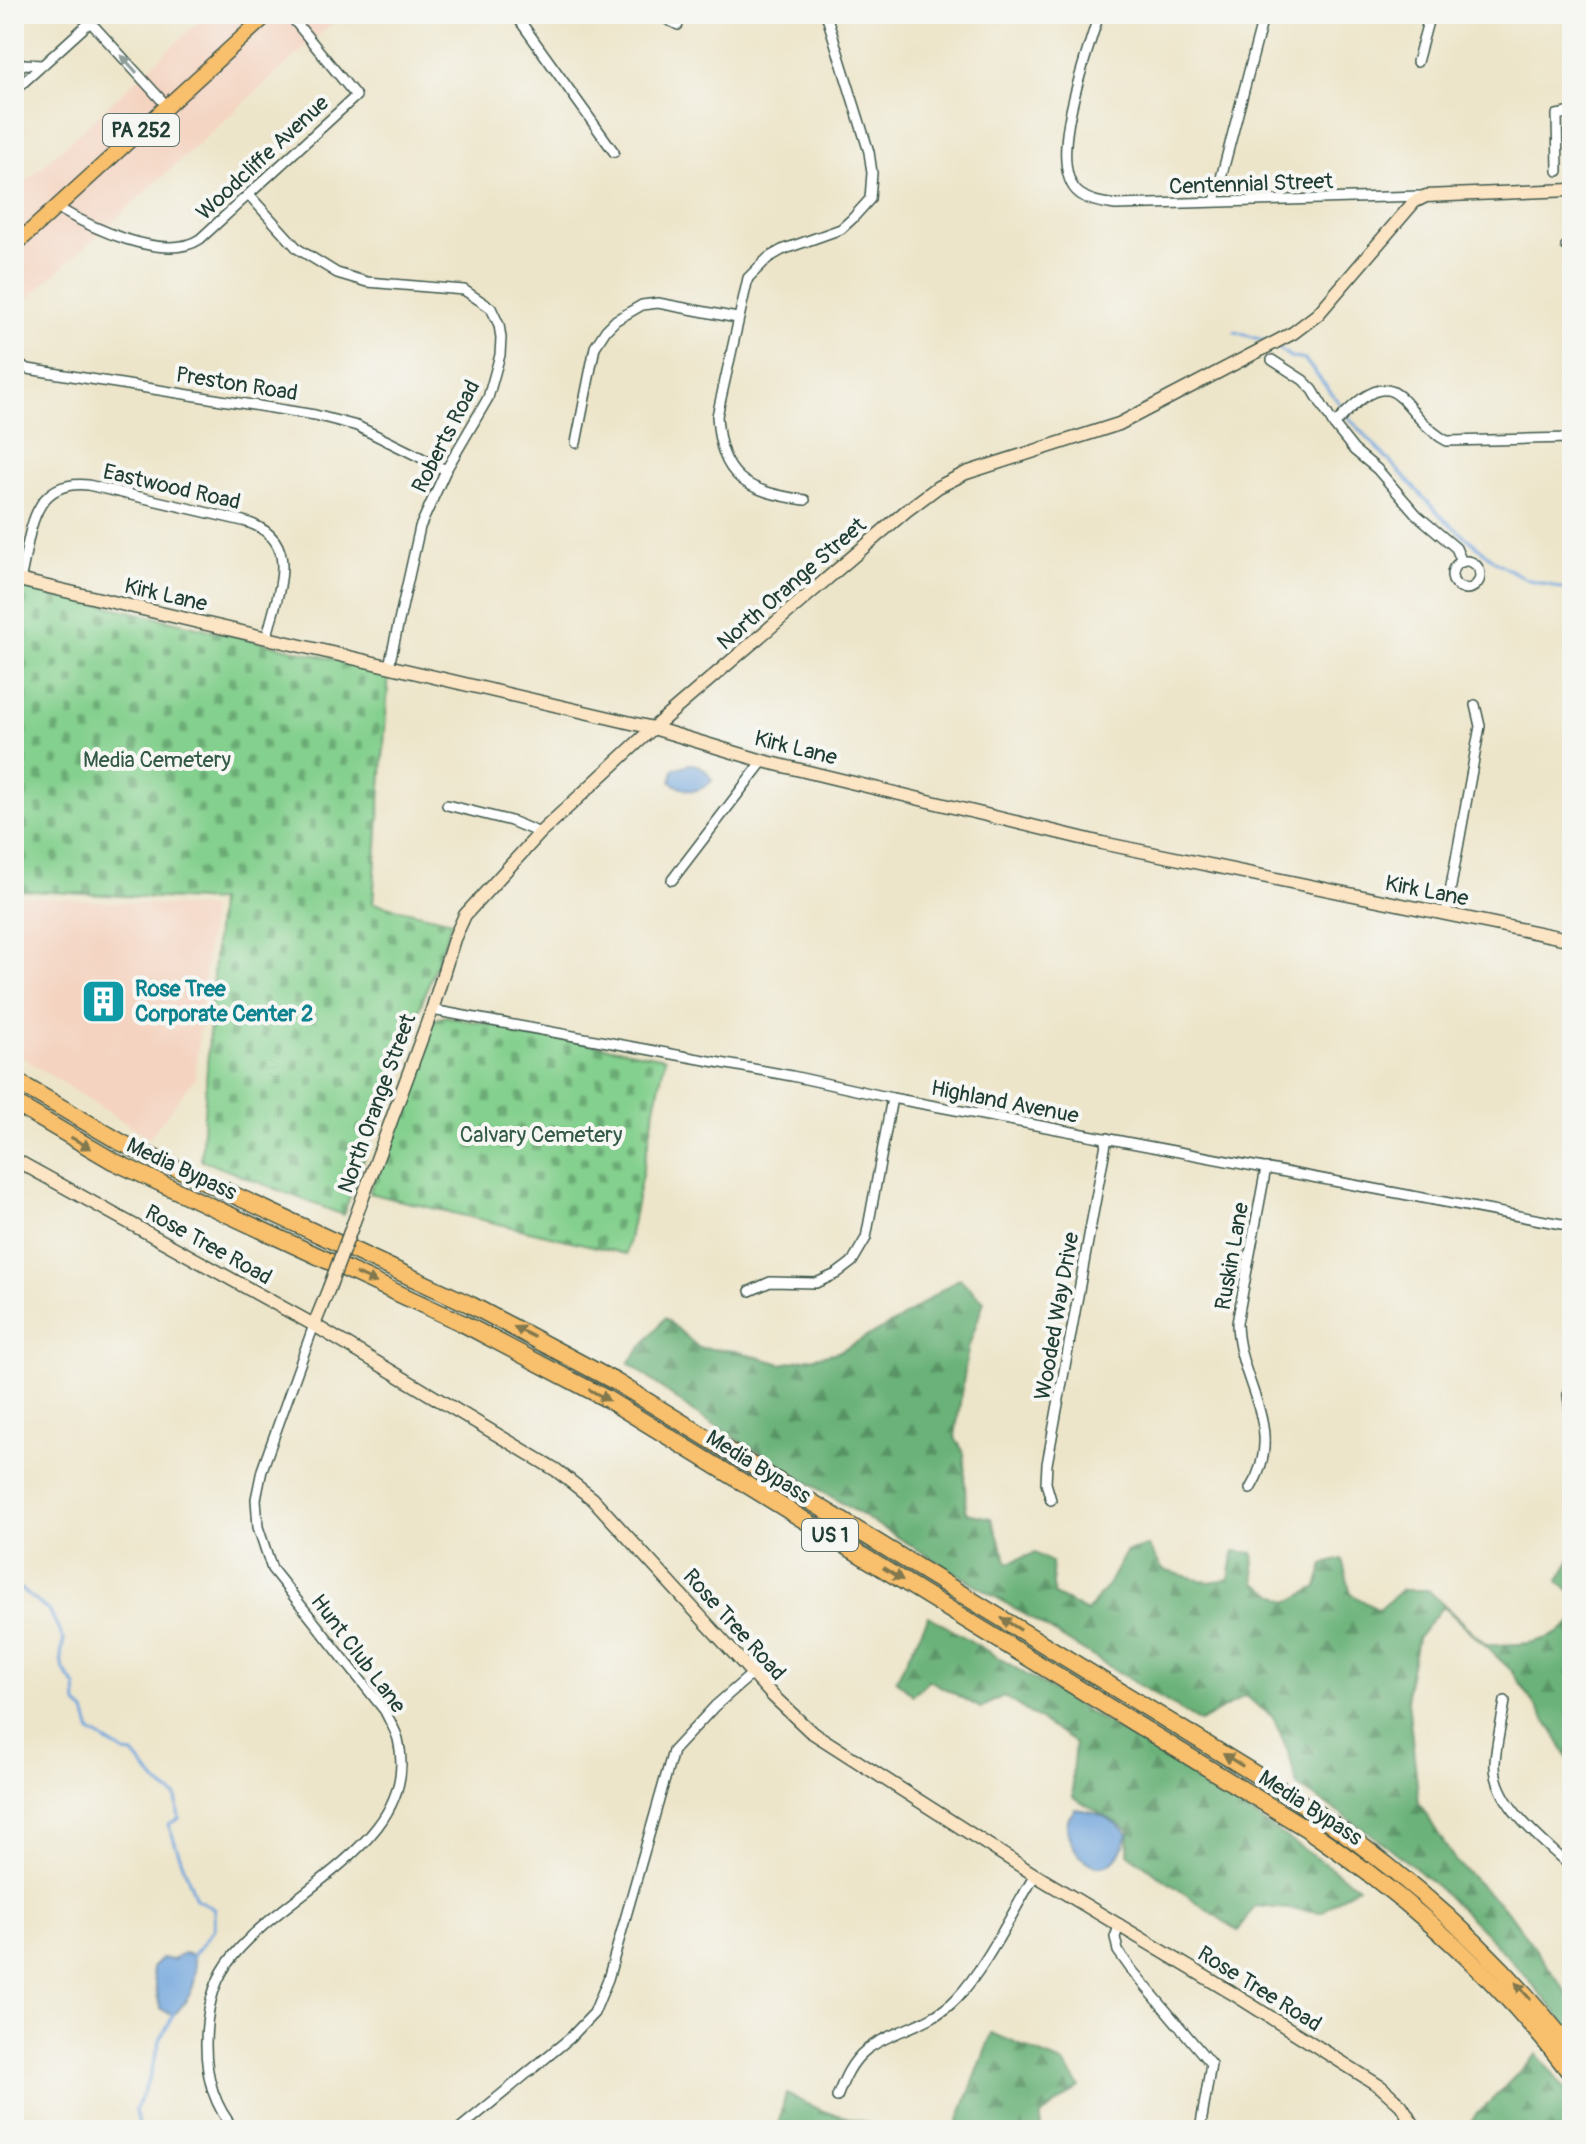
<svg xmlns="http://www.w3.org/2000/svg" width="1586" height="2144" viewBox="0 0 1586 2144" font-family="Pangolin,sans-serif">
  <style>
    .built { fill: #f4d3c0 }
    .forest { fill: url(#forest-firs); stroke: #457856; stroke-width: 2 }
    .cemetery { fill: url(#cemetery-stones); stroke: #528661; stroke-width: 2 }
    .water { fill: #6fa4dc; stroke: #477088; stroke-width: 2 }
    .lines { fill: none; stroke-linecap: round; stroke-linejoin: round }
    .stream { stroke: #6fa4dc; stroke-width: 3 }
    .street-casing { stroke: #3e564a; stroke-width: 12 }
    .secondary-casing { stroke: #3e564a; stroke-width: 15 }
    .primary-casing { stroke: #3e564a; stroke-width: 17 }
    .highway-casing { stroke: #3e564a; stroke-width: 19 }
    .street { stroke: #fff; stroke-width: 9 }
    .secondary { stroke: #fce5c4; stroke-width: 12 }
    .primary { stroke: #f8bf6c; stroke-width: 14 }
    .highway { stroke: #f8bf6c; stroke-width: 16 }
    .secondary-bridge-casing { stroke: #3e564a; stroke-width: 15; stroke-linecap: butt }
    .secondary-bridge { stroke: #fce5c4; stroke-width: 12 }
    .oneway { fill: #8f9e9a }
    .oneway2 { fill: #81784d }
    .labels { text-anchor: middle; stroke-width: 8; stroke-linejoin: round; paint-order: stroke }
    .shield { fill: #f6f6f2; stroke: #60746d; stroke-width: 2 }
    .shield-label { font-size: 20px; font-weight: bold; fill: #1f3d34 }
    .street-label { font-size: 22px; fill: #1f3d34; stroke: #f6f6f2 }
    .park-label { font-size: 22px; fill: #335a46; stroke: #f6f6f2 }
    .culture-label { font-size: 22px; font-weight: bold; fill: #0d838f; stroke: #f6f6f2; text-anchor: start }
  </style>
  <defs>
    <pattern id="forest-firs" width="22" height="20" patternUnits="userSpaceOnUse" patternTransform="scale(2)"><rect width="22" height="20" fill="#6bb279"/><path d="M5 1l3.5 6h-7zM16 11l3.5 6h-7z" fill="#579264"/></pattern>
    <pattern id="cemetery-stones" width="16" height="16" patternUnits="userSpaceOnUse" patternTransform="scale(2)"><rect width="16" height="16" fill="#84d08e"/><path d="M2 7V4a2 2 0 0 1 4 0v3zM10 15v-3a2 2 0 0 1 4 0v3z" fill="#6baa75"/></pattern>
  </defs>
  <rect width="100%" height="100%" fill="#f6f6f2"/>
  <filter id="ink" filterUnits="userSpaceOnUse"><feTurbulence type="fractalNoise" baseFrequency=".0125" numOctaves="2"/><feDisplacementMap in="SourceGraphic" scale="16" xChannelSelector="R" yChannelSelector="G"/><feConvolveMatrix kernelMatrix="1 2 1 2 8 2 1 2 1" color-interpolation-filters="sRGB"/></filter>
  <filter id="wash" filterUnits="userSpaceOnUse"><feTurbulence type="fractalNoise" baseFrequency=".006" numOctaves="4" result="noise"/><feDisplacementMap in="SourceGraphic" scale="32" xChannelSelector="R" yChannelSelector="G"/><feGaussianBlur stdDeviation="1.8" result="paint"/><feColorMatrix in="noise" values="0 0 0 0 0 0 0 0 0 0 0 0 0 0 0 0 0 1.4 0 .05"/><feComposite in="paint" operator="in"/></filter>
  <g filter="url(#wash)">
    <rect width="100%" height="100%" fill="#ede5c9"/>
    <g class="built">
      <polygon points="207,14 346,14 330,25 14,311 14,193"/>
      <polygon points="14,896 211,908 195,1078 149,1138 14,1052"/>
    </g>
    <g class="forest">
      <path d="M 959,1278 L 984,1301 L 968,1349 L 955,1437 L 964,1453 L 966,1513 L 991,1518 L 1008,1563 L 1035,1553 L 1051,1562 L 1054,1595 L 1087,1612 L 1109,1583 L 1126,1552 L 1148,1546 L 1163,1570 L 1208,1582 L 1229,1579 L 1234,1551 L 1253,1553 L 1255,1583 L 1289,1602 L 1317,1587 L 1324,1564 L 1342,1559 L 1351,1594 L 1379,1610 L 1401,1590 L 1428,1590 L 1486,1645 C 1518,1645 1548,1645 1572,1623 L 1572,1766 L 1555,1735 L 1512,1671 L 1443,1606 L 1417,1639 L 1407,1691 L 1419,1803 L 1456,1862 L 1510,1914 L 1572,2000 L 1572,2032 C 1513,1957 1443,1885 1365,1830 C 1343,1814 1320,1801 1297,1786 L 1289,1754 L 1273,1717 L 1245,1696 L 1200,1722 L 693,1412 L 629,1363 L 665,1318 L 699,1348 L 736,1351 L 782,1364 L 838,1352 L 897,1321 Z"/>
      <polygon points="1572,1558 1572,1592 1558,1582"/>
      <polygon points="929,1616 1195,1776 1358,1886 1322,1912 1255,1906 1238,1931 1128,1854 1129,1830 1073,1797 1072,1773 1075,1743 1003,1696 981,1708 929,1680 913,1695 896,1680"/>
      <polygon points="992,2033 1064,2064 1080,2087 1041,2116 1041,2130 955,2130"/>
      <polygon points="1537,2054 1572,2098 1572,2130 1481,2130 1471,2121"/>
      <polygon points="786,2094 823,2111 895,2130 777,2130"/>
    </g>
    <g class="cemetery">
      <polygon points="14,584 389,672 373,903 452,921 343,1215 201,1160 218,901 14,890"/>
      <polygon points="445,1016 665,1058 626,1254 369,1193 432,1025 436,1019"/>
    </g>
    <g class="water">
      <path d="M 689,764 C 701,764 707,770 712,781 C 697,794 688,793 671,782 L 674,769 Z"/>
      <path d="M 1075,1809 C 1096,1811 1113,1819 1128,1834 C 1106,1903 1060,1843 1068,1820 C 1069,1816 1073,1813 1075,1809 Z"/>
      <path d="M 184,1953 L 193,1955 C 200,1980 191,1998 173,2016 L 160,2008 L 152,1968 L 162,1958 L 173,1960 Z"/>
    </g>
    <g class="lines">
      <g class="stream">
        <polyline points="1235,332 1269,342"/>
        <polyline points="1276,346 1290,357 1305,360 1344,409"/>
        <polyline points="1347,416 1444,519 1496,562 1526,579 1572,591"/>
        <path d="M 14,1584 L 50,1612 L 64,1640 C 58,1659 61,1671 76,1686 L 77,1705 L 85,1712 L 91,1732 L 125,1753 L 133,1754 L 157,1783 L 176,1797 L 179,1819 L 168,1824 L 196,1899 L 214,1909 L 214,1929 L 192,1957"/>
        <polyline points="140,2130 135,2111 149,2079 161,2038 174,2014"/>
      </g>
    </g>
  </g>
  <g filter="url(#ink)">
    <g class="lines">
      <defs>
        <g id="street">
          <polyline points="83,14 167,106"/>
          <polyline points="515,14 614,152"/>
          <polyline points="656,14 678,25"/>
          <path d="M 1099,14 C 1088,52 1043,167 1080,194 C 1091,202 1104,203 1116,205 L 1421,196"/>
          <polyline points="1417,62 1430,14"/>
          <polyline points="14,72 24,64 42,65"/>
          <polyline points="14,91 99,14"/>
          <polyline points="1558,171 1557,115 1572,112"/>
          <polyline points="249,195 298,249 337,273 367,282 464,290 491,308 499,325 501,338 500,355 488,398 446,470 420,527 389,666"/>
          <polyline points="1215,201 1264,14"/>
          <path d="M 56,207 C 90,227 164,263 200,239 L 356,96 L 289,14"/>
          <polyline points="1566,246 1572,243"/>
          <polyline points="1272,360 1303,380 1313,390 1334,425 1354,450 1377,469 1417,515 1456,548 1462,562"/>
          <polyline points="14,363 28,369 315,415 357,426 446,470"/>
          <path d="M 1334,425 C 1346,413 1371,383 1391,391 C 1402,395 1411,409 1418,417 C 1427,427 1435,435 1447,441 L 1572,438"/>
          <polyline points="576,443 595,347 606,330 616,320 642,305 658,303 737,318"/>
          <path d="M 805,500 C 746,491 721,479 717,416 L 748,278 L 768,258 L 782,250 L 841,229 L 852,219 L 870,199 L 872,173 L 869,152 L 826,14"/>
          <circle cx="1466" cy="575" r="14"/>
          <path d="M 20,580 C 31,537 29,479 88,485 L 243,521 C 305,538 277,592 267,637"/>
          <polyline points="447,805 511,821 540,833"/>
          <polyline points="672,880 763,761"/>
          <polyline points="1446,914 1480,726 1475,705"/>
          <polyline points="432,1010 792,1076 892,1098 1572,1226"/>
          <polyline points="750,1291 770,1282 816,1283 836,1274 852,1262 866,1238 892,1098"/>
          <polyline points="1572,1363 1568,1395 1572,1425"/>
          <path d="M 1250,1489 C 1288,1428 1238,1384 1237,1323 L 1266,1168"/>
          <polyline points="1051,1500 1046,1483 1047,1464 1107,1138"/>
          <path d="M 1505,1701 C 1502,1721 1496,1743 1495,1763 C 1493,1804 1545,1842 1572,1868"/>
          <polyline points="1120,1924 1115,1937 1118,1951 1131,1969 1211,2064 1200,2130"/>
          <path d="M 837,2097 C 844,2079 851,2062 866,2050 C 893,2029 929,2027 956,1999 C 985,1969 1013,1911 1035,1875"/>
          <path d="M 235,2130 C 214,2106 206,2076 206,2045 C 206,2017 211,1987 227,1964 C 278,1891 424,1844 398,1739 C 395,1729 389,1720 385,1711 L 272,1569 L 258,1527 L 256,1499 L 262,1470 L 314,1325"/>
          <polyline points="458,2130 570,2038 594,2013 608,1979 673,1751 715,1706 753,1673"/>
        </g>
        <g id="secondary">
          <polyline points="14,579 653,728 763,761 1102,843 1572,940"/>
          <polyline points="14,1159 314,1325 556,1470 593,1499 773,1696 810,1731 1035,1875 1232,1993 1381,2087 1401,2105 1417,2130"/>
          <polyline points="353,1224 432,1010 454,939 465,915 540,833 653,728 906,511 938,487 966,473 1119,424 1293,333 1318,314 1414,202 1426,196 1572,190"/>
          <polyline points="314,1325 329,1288"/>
        </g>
        <polyline id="primary" points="14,246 268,14"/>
        <g id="highway">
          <path d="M 14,1080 L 122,1143 L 471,1305 L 616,1382 L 1286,1793 C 1396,1864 1492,1947 1572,2051"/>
          <path d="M 14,1103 L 113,1161 L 462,1323 L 607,1399 L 1307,1829 C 1408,1897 1498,1977 1572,2075"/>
        </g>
      </defs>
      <use href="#street" class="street-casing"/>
      <use href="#secondary" class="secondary-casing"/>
      <use href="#primary" class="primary-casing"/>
      <use href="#highway" class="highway-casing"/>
      <use href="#street" class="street"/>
      <use href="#secondary" class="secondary"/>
      <use href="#primary" class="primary"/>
      <use href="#highway" class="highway"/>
      <defs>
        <polyline id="secondary-bridge" points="329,1288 353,1224"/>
      </defs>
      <use href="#secondary-bridge" class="secondary-bridge-casing"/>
      <use href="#secondary-bridge" class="secondary-bridge"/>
    </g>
    <defs><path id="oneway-solid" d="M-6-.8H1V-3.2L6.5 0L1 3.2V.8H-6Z" transform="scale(2)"/></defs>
    <use class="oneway" href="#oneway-solid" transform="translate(129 64) rotate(-132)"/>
    <g class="oneway2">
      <use href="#oneway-solid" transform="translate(81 1143) rotate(29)"/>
      <use href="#oneway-solid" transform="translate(366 1278) rotate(25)"/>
      <use href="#oneway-solid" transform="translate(524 1332) rotate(-153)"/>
      <use href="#oneway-solid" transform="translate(599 1395) rotate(29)"/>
      <use href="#oneway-solid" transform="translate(893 1574) rotate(32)"/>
      <use href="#oneway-solid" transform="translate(1011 1624) rotate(-148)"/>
      <use href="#oneway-solid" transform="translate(1233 1760) rotate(-148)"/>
      <use href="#oneway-solid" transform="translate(1523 1991) rotate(-131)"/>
    </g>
  </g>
  <defs>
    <symbol id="building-square" viewBox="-11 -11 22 22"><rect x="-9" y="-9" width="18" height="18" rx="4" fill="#0f9aa8" stroke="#f6f6f2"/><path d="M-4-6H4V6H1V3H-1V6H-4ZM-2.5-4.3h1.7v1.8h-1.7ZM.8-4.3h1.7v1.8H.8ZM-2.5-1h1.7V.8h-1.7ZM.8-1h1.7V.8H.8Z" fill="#fff"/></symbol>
  </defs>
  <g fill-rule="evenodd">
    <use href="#building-square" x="78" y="976" width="51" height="51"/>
  </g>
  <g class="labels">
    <g class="shield">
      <rect x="103" y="114" width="76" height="32" rx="6"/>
      <rect x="802" y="1519" width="56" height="32" rx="6"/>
    </g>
    <g class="shield-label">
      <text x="141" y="137">PA 252</text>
      <text x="830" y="1542">US 1</text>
    </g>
    <g class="street-label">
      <text transform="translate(262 157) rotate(-43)" y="8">Woodcliffe Avenue</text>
      <text transform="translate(1251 183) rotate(-2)" y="8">Centennial Street</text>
      <text transform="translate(237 383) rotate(9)" y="8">Preston Road</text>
      <text transform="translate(445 436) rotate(-63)" y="8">Roberts Road</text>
      <text transform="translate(172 486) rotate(13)" y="8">Eastwood Road</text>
      <text transform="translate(791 583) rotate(-41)" y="8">North Orange Street</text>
      <text transform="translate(166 594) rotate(13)" y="8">Kirk Lane</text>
      <text transform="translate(796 747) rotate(14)" y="8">Kirk Lane</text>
      <text transform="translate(1427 890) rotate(11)" y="8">Kirk Lane</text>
      <text transform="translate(1005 1101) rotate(11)" y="8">Highland Avenue</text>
      <text transform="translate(376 1103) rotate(-70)" y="8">North Orange Street</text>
      <text transform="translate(182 1168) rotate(25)" y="8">Media Bypass</text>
      <text transform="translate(209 1244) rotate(29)" y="8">Rose Tree Road</text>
      <text transform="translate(1231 1256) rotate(-80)" y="8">Ruskin Lane</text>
      <text transform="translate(1056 1316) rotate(-80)" y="8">Wooded Way Drive</text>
      <text transform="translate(759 1466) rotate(32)" y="8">Media Bypass</text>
      <text transform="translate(735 1624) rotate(48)" y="8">Rose Tree Road</text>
      <text transform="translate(359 1653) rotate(53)" y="8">Hunt Club Lane</text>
      <text transform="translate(1311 1807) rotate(33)" y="8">Media Bypass</text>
      <text transform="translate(1260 1988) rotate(32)" y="8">Rose Tree Road</text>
    </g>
    <g class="park-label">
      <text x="157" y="767">Media Cemetery</text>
      <text x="541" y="1142">Calvary Cemetery</text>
    </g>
    <g class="culture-label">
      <text x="135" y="996">Rose Tree<tspan x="135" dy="25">Corporate Center 2</tspan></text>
    </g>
  </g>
  <rect width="1586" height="2144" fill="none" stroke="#f6f6f2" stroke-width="48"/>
</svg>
